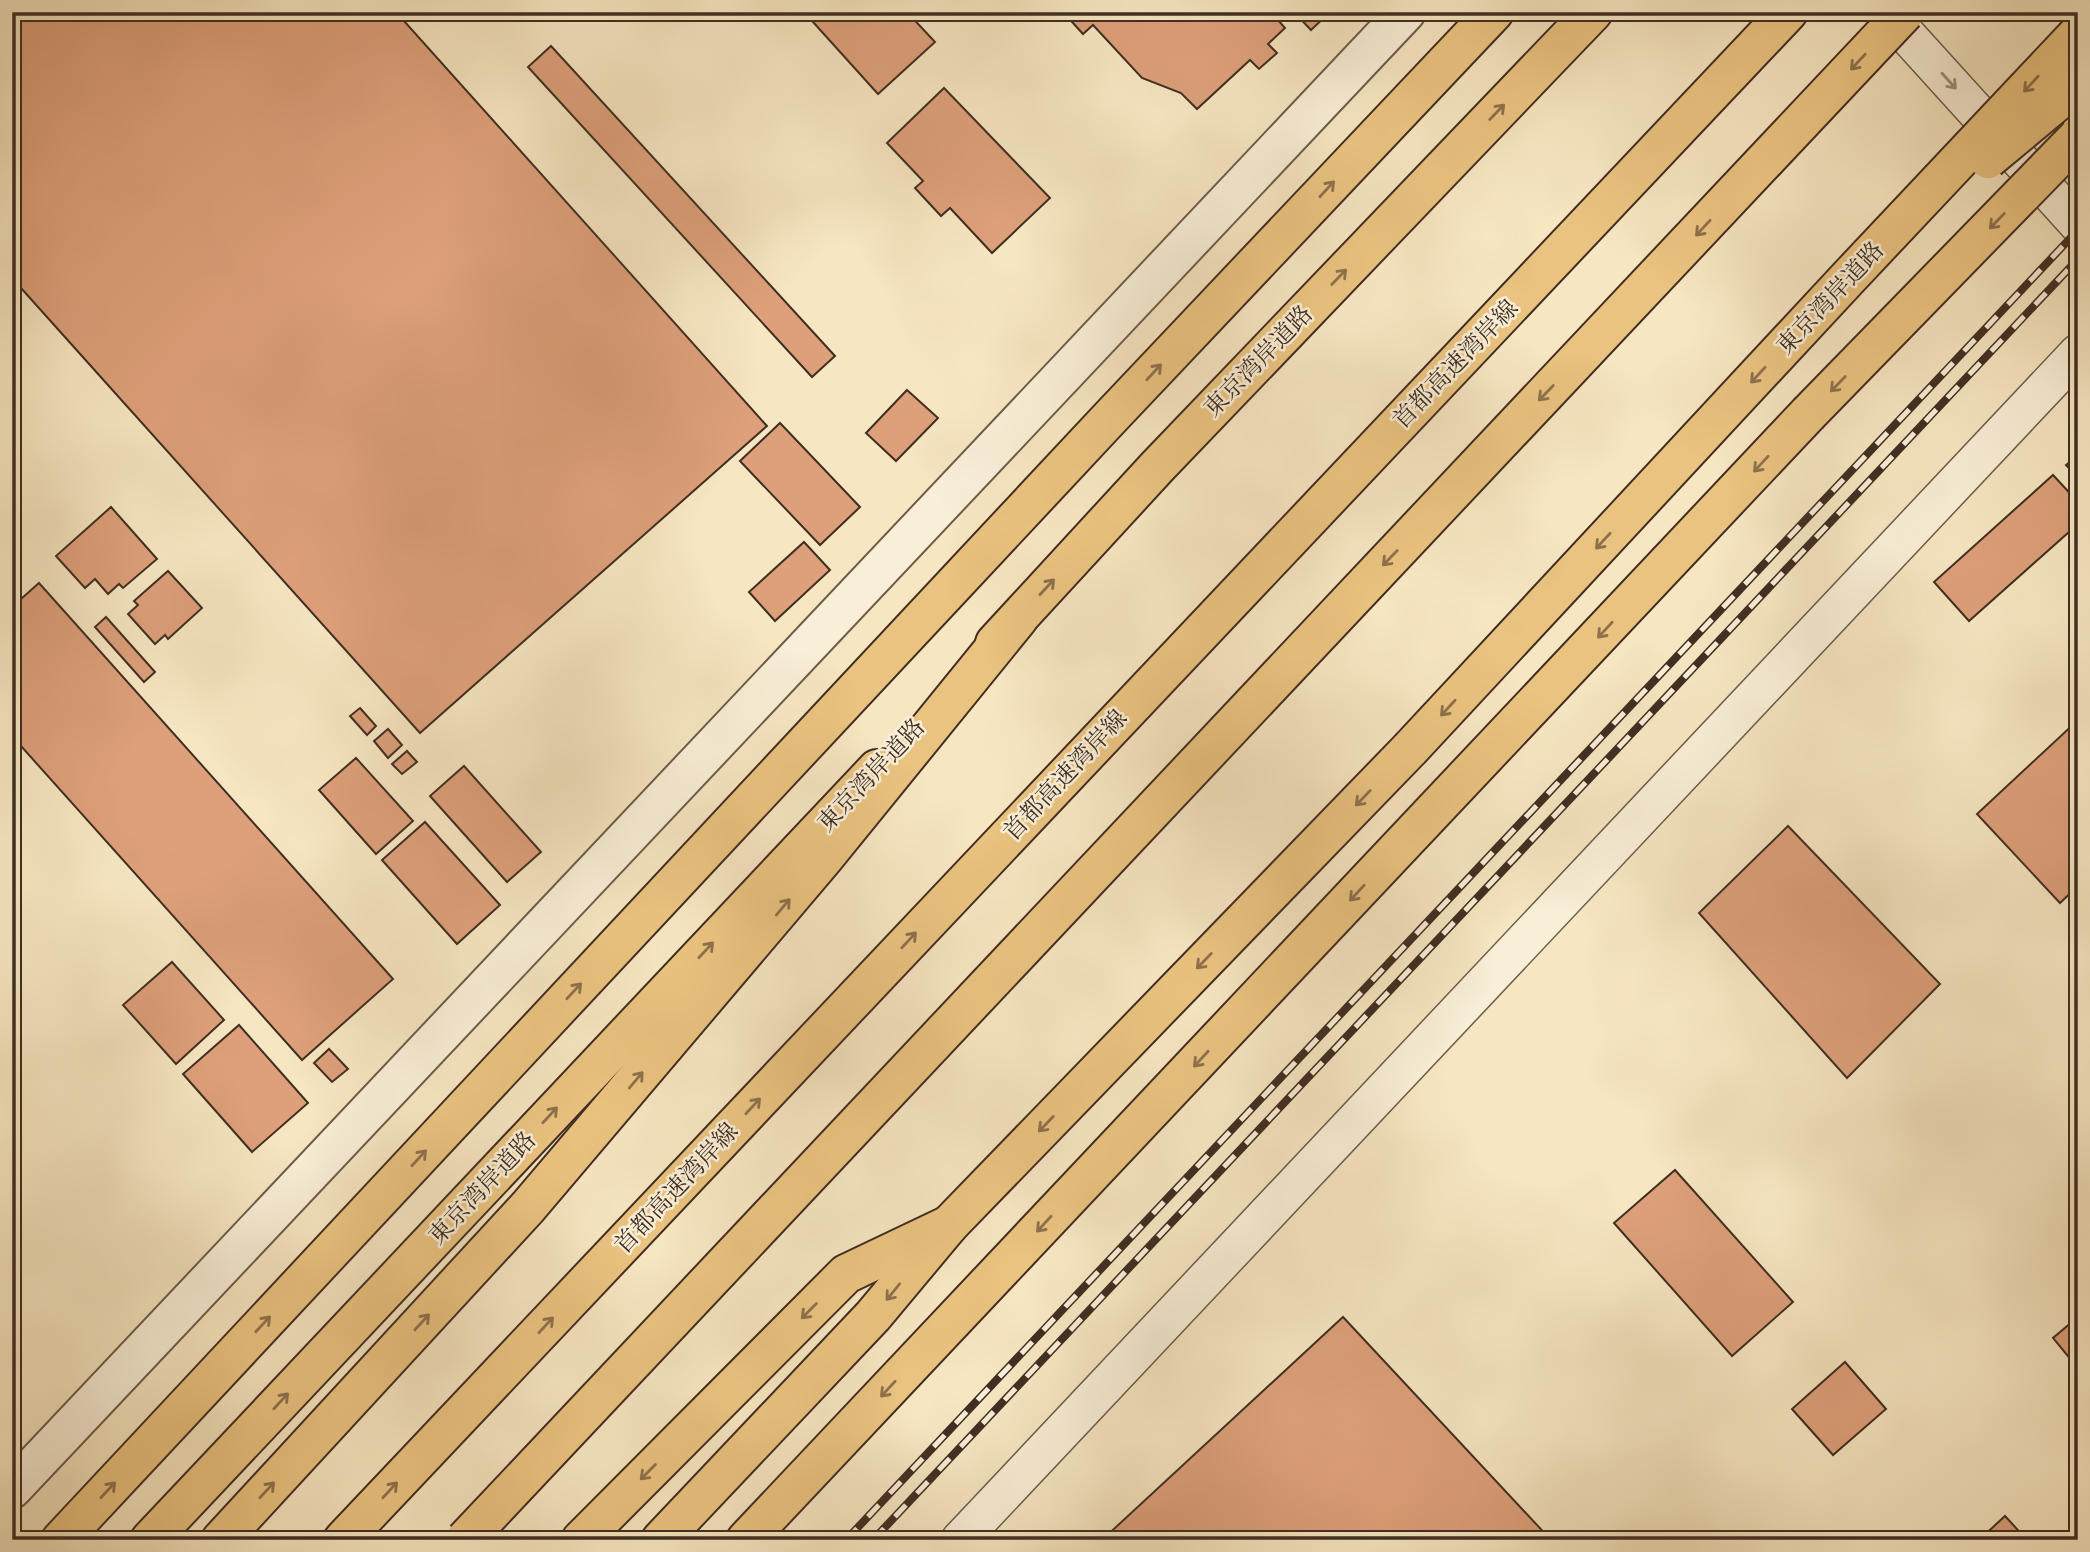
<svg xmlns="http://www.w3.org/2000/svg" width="2090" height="1552" viewBox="0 0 2090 1552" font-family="'EB Garamond','Noto Serif JP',serif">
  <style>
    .building { fill: #dda07a; stroke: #412e22; stroke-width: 2 }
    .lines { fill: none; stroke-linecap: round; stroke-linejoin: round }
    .minor-casing { stroke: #6e5c4a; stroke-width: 40 }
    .tertiary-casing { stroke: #6e5c4a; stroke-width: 42 }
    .trunk-casing { stroke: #412e22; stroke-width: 42 }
    .motorway-casing { stroke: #412e22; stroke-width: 42 }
    .minor { stroke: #f9efd7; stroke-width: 37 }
    .tertiary { stroke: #f9efd7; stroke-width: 38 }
    .trunk { stroke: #ebc380; stroke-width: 38 }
    .motorway { stroke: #ebc380; stroke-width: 38 }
    .rail-casing { stroke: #412e22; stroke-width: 8 }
    .rail { stroke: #f9efd7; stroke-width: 5; stroke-dasharray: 16; stroke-linecap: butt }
    .trunk-bridge-casing { stroke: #412e22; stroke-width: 42; stroke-linecap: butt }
    .motorway-bridge-casing { stroke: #412e22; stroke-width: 42; stroke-linecap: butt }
    .trunk-bridge { stroke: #ebc380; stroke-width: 38 }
    .motorway-bridge { stroke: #ebc380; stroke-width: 38 }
    .oneway { stroke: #8e714c }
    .oneway2 { stroke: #9d8e7c }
    .labels { text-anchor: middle; stroke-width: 5; stroke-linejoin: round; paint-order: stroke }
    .street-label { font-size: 24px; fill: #412e22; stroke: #f9efd7 }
  </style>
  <rect width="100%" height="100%" fill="#f6e6c1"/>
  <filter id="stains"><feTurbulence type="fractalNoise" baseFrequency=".00286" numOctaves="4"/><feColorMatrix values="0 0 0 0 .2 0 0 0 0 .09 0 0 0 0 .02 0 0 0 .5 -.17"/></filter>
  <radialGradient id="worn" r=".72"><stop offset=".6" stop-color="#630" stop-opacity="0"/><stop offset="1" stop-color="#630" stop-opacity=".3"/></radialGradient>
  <g class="building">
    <polygon points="12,12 396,12 767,426 420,733 12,278"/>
    <polygon points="823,12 907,12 935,42 878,94 813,22"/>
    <polygon points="1063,12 1271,12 1285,28 1268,44 1277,53 1259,69 1250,60 1197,109 1181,93 1142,78 1093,25 1083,34"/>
    <polygon points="1294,12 1330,12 1311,30"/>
    <polygon points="551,46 835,356 812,377 528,67"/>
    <polygon points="944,88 1050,198 992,253 950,208 941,216 915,188 923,181 887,143"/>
    <polygon points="907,390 938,418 896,461 866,433"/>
    <polygon points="780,423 860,507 820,545 740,461"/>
    <polygon points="2078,455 2078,478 2066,465"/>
    <polygon points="2053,475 2078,502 2078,524 1969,621 1934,582"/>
    <polygon points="111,507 157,559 123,588 119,584 108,594 95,579 85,588 56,556"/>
    <polygon points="804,542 830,570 775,621 749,592"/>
    <polygon points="168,571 202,608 168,639 165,635 155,644 128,614 138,605 134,601"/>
    <polygon points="39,583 393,979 302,1060 12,736 12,607"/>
    <polygon points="106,617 155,672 144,682 95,627"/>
    <polygon points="360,708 376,726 367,735 350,716"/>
    <polygon points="2078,720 2078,886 2060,903 1977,814"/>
    <polygon points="388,729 402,745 388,758 374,741"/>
    <polygon points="407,751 417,762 402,774 392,764"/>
    <polygon points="356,758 413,821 376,854 319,790"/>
    <polygon points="464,766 541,852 507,882 430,796"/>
    <polygon points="425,822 500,905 457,944 382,860"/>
    <polygon points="1788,826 1940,984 1847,1078 1699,913"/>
    <polygon points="172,962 224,1020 176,1064 123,1005"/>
    <polygon points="239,1025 308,1103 252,1152 183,1074"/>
    <polygon points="329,1049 348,1069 332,1082 314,1063"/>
    <polygon points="1675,1170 1793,1302 1732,1356 1614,1223"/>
    <polygon points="1343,1317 1551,1540 1102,1540"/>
    <polygon points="2078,1317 2078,1365 2076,1366 2053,1338"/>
    <polygon points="1845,1362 1886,1409 1833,1455 1792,1409"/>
    <polygon points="2005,1516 2027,1540 1979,1540"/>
  </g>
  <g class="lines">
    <defs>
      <g id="minor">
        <polyline points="1886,12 2078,224"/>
        <polyline points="960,1540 2078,353"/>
      </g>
      <polyline id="tertiary" points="12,1489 1406,12"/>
      <g id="trunk">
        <polyline points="995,643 1157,467 1593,12"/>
        <polyline points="61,1540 1107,421 1494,12"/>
        <polyline points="150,1540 877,769"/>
        <polyline points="661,1540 873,1316 949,1225 1410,749"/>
        <polyline points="746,1540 1808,414"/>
      </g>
      <g id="motorway">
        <polyline points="221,1540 528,1207 824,858 1018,619"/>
        <polyline points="343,1540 1788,12"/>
        <polyline points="581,1540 846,1274 949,1225"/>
      </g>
    </defs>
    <use href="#minor" class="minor-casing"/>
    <use href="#tertiary" class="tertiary-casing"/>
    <use href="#trunk" class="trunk-casing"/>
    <use href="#motorway" class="motorway-casing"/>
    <use href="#minor" class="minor"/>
    <use href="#tertiary" class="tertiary"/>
    <use href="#trunk" class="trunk"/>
    <use href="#motorway" class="motorway"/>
    <defs>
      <g id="rail">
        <polyline points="846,1540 2078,230"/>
        <polyline points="873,1540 2078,259"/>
      </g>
    </defs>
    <use href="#rail" class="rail-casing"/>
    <use href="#rail" class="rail"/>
    <defs>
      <g id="trunk-bridge">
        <polyline points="1988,159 2078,84"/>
        <polyline points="1808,414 2078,137"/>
        <polyline points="1410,749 1849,277 2078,34"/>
      </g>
      <polyline id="motorway-bridge" points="465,1540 1905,12"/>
    </defs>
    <use href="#trunk-bridge" class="trunk-bridge-casing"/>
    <use href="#motorway-bridge" class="motorway-bridge-casing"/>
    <use href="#trunk-bridge" class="trunk-bridge"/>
    <use href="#motorway-bridge" class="motorway-bridge"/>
  </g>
  <defs><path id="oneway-shaft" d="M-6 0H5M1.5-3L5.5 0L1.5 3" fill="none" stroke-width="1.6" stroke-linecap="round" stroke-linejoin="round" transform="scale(1.75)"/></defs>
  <g class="oneway">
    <use href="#oneway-shaft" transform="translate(1858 62) rotate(133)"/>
    <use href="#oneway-shaft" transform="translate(2031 84) rotate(133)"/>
    <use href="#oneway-shaft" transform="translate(1497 112) rotate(-46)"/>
    <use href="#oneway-shaft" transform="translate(1327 189) rotate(-47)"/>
    <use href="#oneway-shaft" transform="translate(1997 221) rotate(134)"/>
    <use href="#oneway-shaft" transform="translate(1703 228) rotate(133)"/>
    <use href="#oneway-shaft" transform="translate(1339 277) rotate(-46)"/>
    <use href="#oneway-shaft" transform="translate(1154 372) rotate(-47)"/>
    <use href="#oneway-shaft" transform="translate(1758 375) rotate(133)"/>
    <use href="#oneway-shaft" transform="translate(1838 384) rotate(134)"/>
    <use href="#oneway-shaft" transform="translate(1546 393) rotate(134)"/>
    <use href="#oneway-shaft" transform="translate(1761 464) rotate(133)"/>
    <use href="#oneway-shaft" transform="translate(1603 541) rotate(133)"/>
    <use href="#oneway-shaft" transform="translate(1390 558) rotate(134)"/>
    <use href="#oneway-shaft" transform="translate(1047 587) rotate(-47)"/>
    <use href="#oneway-shaft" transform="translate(1605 630) rotate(133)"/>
    <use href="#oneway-shaft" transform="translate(1448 708) rotate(133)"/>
    <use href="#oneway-shaft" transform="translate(1363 798) rotate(134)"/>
    <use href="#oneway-shaft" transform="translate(1357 893) rotate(133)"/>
    <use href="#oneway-shaft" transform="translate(783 907) rotate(-50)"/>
    <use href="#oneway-shaft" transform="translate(909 940) rotate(-47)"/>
    <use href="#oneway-shaft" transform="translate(706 950) rotate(-47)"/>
    <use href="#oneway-shaft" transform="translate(1204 961) rotate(134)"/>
    <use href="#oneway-shaft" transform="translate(574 991) rotate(-47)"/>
    <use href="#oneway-shaft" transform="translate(1201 1059) rotate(133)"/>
    <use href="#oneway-shaft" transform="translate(636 1080) rotate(-50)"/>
    <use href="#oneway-shaft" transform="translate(753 1106) rotate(-47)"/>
    <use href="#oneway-shaft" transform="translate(550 1115) rotate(-47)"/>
    <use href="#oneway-shaft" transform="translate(1046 1124) rotate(134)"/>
    <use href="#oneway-shaft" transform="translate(419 1158) rotate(-47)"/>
    <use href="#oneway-shaft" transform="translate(1044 1224) rotate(133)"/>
    <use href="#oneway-shaft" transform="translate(893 1292) rotate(129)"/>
    <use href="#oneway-shaft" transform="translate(809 1311) rotate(135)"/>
    <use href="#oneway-shaft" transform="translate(422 1322) rotate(-47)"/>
    <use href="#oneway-shaft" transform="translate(263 1324) rotate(-47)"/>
    <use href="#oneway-shaft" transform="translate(546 1325) rotate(-47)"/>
    <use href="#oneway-shaft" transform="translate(888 1389) rotate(133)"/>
    <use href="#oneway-shaft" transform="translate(281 1401) rotate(-47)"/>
    <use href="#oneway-shaft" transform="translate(648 1472) rotate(135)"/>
    <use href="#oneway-shaft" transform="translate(108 1490) rotate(-47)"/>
    <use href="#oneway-shaft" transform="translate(267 1490) rotate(-47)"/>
    <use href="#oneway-shaft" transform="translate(390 1490) rotate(-47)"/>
  </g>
  <use class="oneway2" href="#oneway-shaft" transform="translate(1949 81) rotate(48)"/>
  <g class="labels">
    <g class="street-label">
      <text transform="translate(1830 298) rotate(-47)" y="8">東京湾岸道路</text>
      <text transform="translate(1258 361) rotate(-46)" y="8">東京湾岸道路</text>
      <text transform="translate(1455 364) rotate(-46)" y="8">首都高速湾岸線</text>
      <text transform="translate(871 775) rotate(-47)" y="8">東京湾岸道路</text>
      <text transform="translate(1065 775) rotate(-47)" y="8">首都高速湾岸線</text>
      <text transform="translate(482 1188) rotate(-47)" y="8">東京湾岸道路</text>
      <text transform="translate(676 1188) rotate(-47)" y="8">首都高速湾岸線</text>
    </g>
  </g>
  <rect width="2090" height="1552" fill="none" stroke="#f6e6c1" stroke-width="42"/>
  <rect x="14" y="14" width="2062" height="1524" fill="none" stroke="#412e22" stroke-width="3.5"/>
  <rect x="21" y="21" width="2048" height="1510" fill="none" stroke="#412e22" stroke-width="2"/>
  <rect width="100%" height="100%" filter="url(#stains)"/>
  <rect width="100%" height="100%" fill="url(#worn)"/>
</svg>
